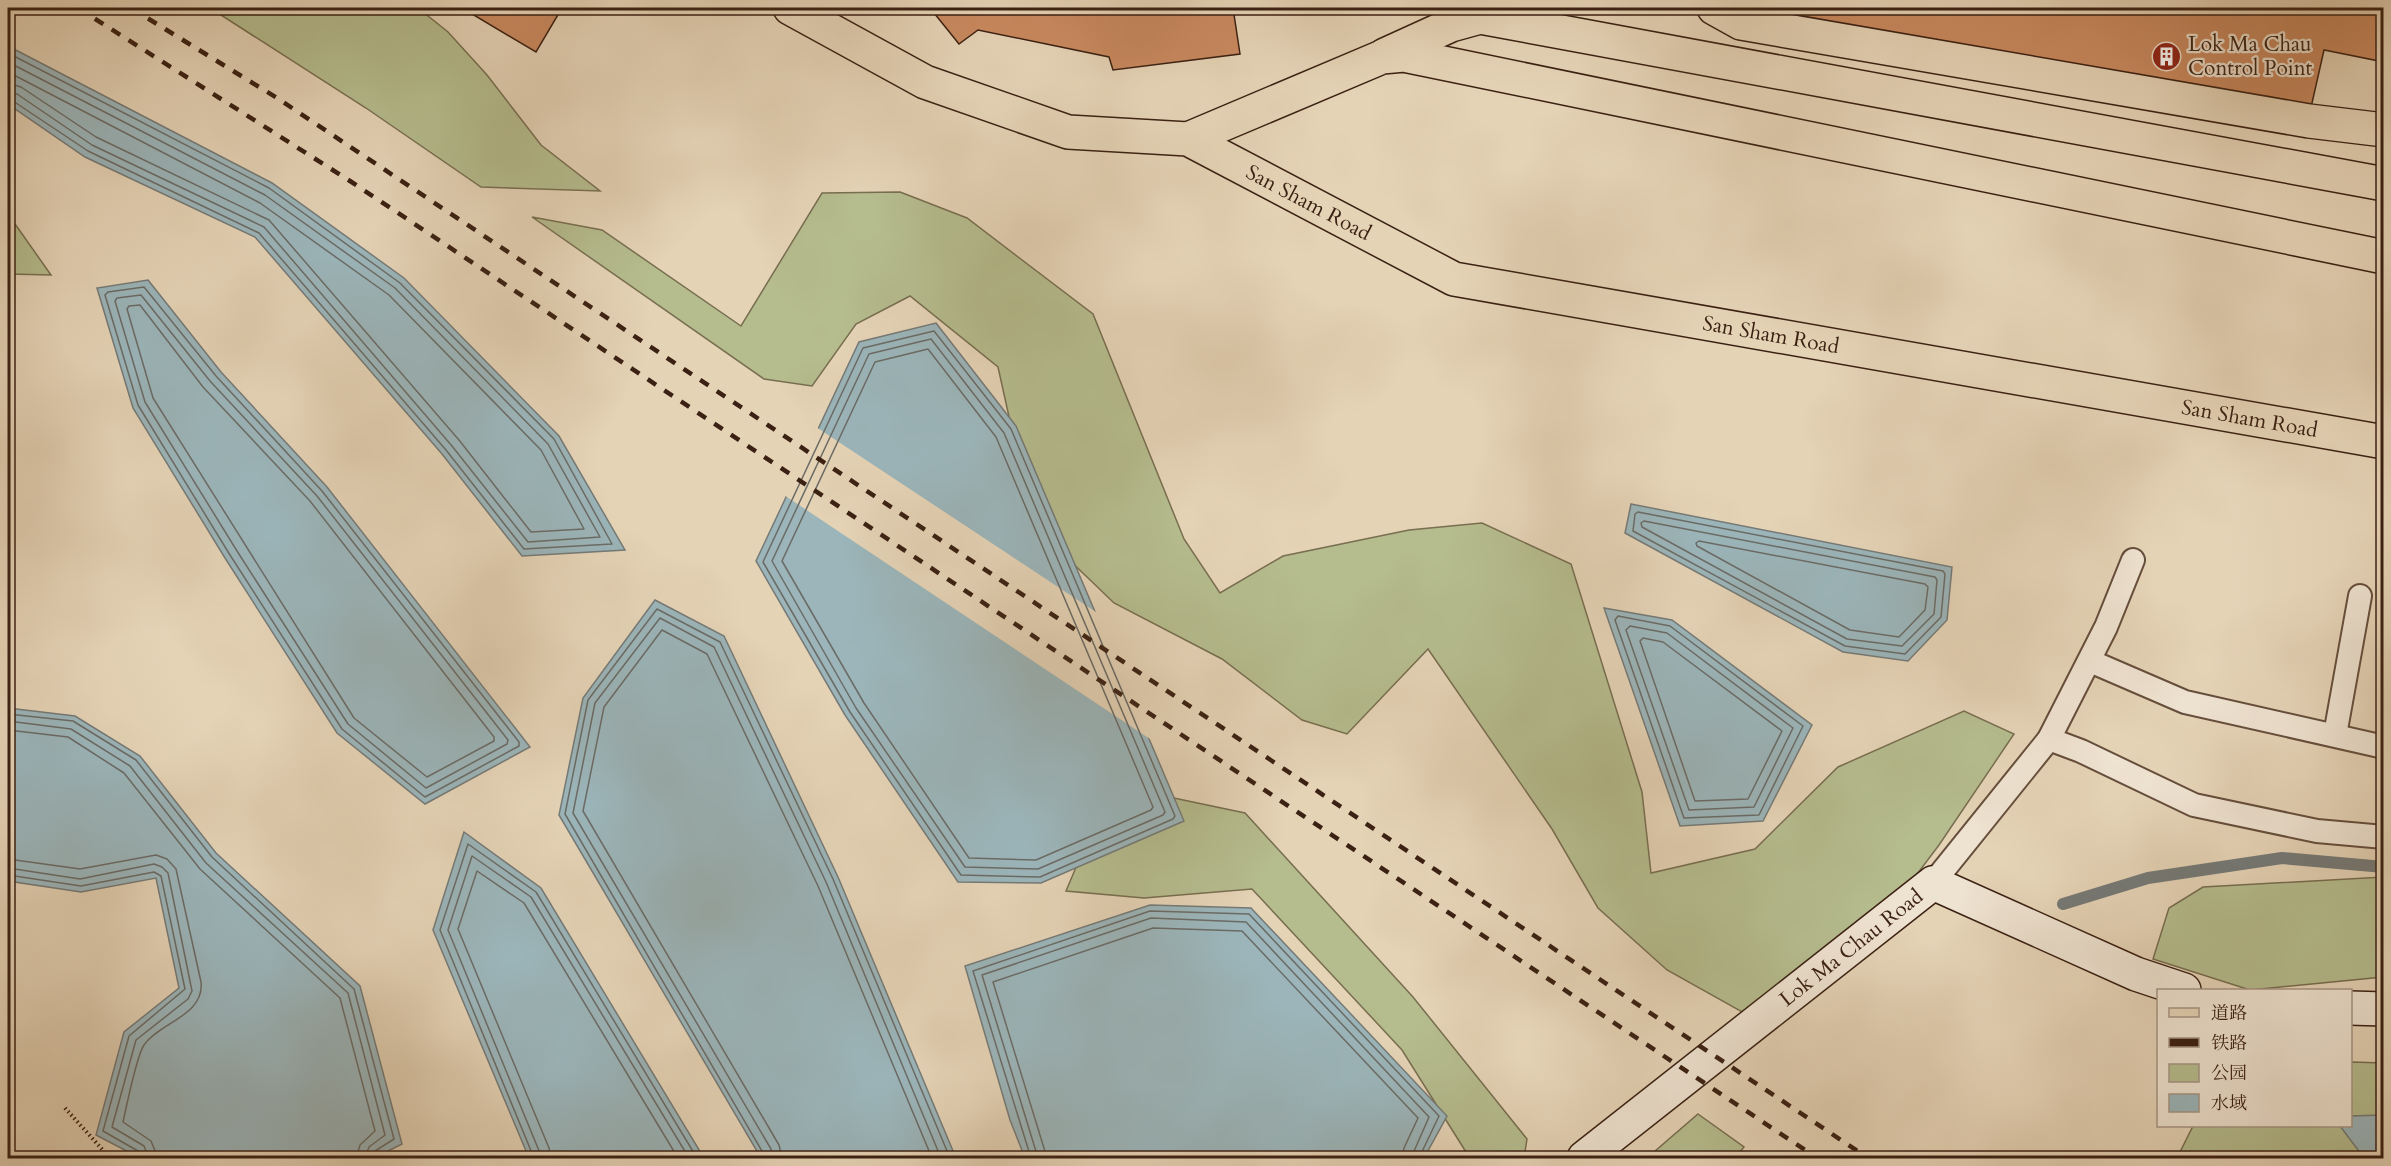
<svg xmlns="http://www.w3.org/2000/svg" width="2391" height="1166" viewBox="0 0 2391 1166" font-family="Cardo,'Noto Serif SC',serif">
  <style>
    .green { fill: #b5bc8e; stroke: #786e50; stroke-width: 1.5 }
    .water { fill: #9bb5ba; stroke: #757a77; stroke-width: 1.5 }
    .pier { fill: #e5d3b6 }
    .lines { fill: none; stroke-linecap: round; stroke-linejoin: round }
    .shore { stroke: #6b6b66; stroke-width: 1.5 }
    .stream { stroke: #757a77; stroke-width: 12 }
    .building { fill: #c9895f; stroke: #3b2113; stroke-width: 1.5 }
    .lane-casing { stroke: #664e3c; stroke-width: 26 }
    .secondary-casing { stroke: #3b2113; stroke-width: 36 }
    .primary-casing { stroke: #3b2113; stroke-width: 36 }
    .path { stroke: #3b2113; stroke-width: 4; stroke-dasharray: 1.5 3; stroke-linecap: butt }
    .lane { stroke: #eee2d0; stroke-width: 22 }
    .secondary { stroke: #eee2d0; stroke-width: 33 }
    .primary { stroke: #e5d3b6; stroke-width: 33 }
    .rail { stroke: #3b2113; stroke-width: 4.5; stroke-dasharray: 10 10; stroke-linecap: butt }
    .labels { text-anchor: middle; stroke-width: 4.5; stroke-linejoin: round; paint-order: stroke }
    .poi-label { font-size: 21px; fill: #3b2113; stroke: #eee2d0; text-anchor: start }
    .street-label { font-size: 21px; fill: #3b2113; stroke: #eee2d0 }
  </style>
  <rect width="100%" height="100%" fill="#e5d3b6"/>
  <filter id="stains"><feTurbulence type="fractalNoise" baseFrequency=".00333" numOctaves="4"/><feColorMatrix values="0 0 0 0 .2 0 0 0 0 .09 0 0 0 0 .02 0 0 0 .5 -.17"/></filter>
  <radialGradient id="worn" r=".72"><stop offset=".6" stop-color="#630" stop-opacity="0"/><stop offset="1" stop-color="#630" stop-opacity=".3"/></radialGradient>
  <g class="green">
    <polygon points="210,8 418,8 448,32 487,75 541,145 600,191 481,187 366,108"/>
    <polygon points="900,192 967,218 1093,314 1184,539 1220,593 1283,556 1409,530 1482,523 1571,564 1642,792 1651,873 1755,849 1838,767 1964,711 2014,734 1939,845 1847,967 1762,1023 1667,970 1598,908 1552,829 1428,649 1347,734 1302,720 1222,659 1114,603 1033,525 998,367 910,296 856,324 812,386 764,379 532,217 602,230 741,326 822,193"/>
    <polygon points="8,214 51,275 8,274"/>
    <polygon points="1150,793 1245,813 1413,997 1527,1139 1524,1158 1465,1158 1466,1152 1402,1050 1252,889 1144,898 1066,891 1093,827"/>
    <polygon points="2383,877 2383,977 2250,990 2153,959 2169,908 2203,887"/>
    <polygon points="2351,1062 2383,1063 2383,1158 2177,1158 2193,1126 2350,1126"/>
    <polygon points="1698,1114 1744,1147 1735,1158 1647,1158"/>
  </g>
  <g class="water">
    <polygon points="8,46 272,183 404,278 559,436 625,550 522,556 442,454 255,237 85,157 8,104"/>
    <polygon points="148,280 221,372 327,487 530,747 425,804 337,733 225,558 133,408 97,288"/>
    <polygon points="936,323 1016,426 1184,821 1041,883 958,882 845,715 756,561 859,342"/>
    <polygon points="1631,504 1952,567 1947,620 1908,661 1843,652 1625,533"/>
    <polygon points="655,600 724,636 838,877 956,1158 761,1158 559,815 583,698"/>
    <polygon points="1604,608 1672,620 1812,725 1763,821 1680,826"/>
    <polygon points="8,708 75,716 140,756 216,853 360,986 402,1144 374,1158 140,1158 96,1135 124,1032 179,988 156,878 81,892 8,881"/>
    <polygon points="464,832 541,888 704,1158 529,1158 433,930"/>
    <polygon points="1150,905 1251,908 1447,1116 1424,1158 1025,1158 1010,1120 965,966"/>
    <polygon points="2383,1115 2383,1158 2364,1158 2340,1126 2350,1126 2351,1116"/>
  </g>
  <polygon class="pier" points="816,427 1099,614 1153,741 784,495"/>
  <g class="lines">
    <g class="shore">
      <polyline points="8,53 269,188 400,283 554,439 612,544 524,549 446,450 259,233 88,151 13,101 8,100"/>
      <polyline points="8,62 265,195 395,288 548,444 600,537 528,542 452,446 264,227 92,145 17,94 8,92"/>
      <polyline points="8,72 260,203 389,295 541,450 584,529 531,532 459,440 269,220 96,137 21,87 8,83"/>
      <polygon points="144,287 216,376 322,491 519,742 519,746 425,797 342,729 230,555 138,405 105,295 108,292"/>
      <polygon points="141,295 210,381 317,496 508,740 507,744 426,788 348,724 237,551 145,402 115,301 117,298"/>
      <polygon points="140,305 203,387 310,501 494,737 494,741 427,777 354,718 153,398 127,309 129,306"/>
      <polygon points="934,331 1011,429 1175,816 1173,819 1040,877 961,875 850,712 763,562 863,348"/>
      <polygon points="931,339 1004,433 1165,812 1163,815 1038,869 965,867 856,708 772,561 869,354"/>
      <polygon points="928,349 996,437 1153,807 1151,810 1036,860 969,858 864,703 782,561 875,362"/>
      <polygon points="1638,512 1943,571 1945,574 1941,617 1905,654 1845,646 1633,531 1635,514"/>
      <polygon points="1644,521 1935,577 1937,580 1934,614 1902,646 1847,639 1642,527 1641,523"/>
      <polygon points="1699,541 1925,584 1928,587 1925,610 1899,637 1850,630 1697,546 1696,543"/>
      <polygon points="1618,616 1670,626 1803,726 1759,815 1684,818 1615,620"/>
      <polygon points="1630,626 1667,633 1793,728 1754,807 1689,810 1626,630"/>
      <polygon points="1643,638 1663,642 1782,731 1748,799 1695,801 1640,641"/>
      <polyline points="8,714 73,721 136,760 212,857 354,989 394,1139 375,1151 373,1158"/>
      <polyline points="8,721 71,729 130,766 206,863 348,993 385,1135 369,1147 365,1158"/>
      <polyline points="8,730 68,737 124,773 200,869 340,998 375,1131 360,1145 356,1158"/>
      <path d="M 8,859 L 80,869 L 156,855 L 167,859 L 176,869 L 201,982 C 205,1015 159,1023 144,1045 C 137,1055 126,1108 123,1122 L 151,1141 L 158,1158"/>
      <polyline points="8,868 80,879 154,864 162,867 168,873 192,991 188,999 136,1040 112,1127 144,1146 149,1158"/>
      <polyline points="8,875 81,886 154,872 161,876 185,989 129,1036 103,1131 138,1151 141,1158"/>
      <polyline points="534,1158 440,930 468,844 536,892 697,1158"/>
      <polyline points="542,1158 448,930 472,856 531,897 689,1158"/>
      <polyline points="551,1158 549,1148 458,929 477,871 524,903 678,1158"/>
      <polyline points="766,1158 565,814 588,700 657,609 720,642 833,879 950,1158"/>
      <polyline points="773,1158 771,1149 573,813 595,703 660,618 714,647 826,882 941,1158"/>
      <polyline points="782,1158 779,1145 583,811 604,707 662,630 707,654 818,886 932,1158"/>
      <polyline points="1031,1158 973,971 1150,911 1249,914 1439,1116 1419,1158"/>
      <polyline points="1038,1158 982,975 1151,918 1246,922 1429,1117 1411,1158"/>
      <polyline points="1047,1158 993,982 1153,928 1242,931 1418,1118 1404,1148 1402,1158"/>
    </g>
    <polyline class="stream" points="2063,904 2148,878 2282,858 2384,867"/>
  </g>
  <g class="building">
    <polygon points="462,8 562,8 536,52"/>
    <polygon points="930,8 1233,8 1240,54 1113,70 1109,57 978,30 959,44"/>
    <polygon points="1747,8 2384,8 2384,62 2324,50 2310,112"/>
  </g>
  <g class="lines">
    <defs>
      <g id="lane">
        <polyline points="2090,661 2185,702 2384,747"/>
        <polyline points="2335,735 2360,596"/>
        <polyline points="2049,739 2081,751 2194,805 2317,831 2384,837"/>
        <polyline points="1933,883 2049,739 2106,627 2133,560"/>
      </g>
      <g id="secondary">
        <polyline points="2350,1008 2384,1009"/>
        <path id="s1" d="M 1584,1158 L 1933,883 L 2136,974 L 2184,990"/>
      </g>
      <g id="primary">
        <path id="s2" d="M 790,8 L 925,82 L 1068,132 L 1188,139 L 1454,279 L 2384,442"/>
        <polyline points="1714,8 1741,23 2309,121 2384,130"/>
        <polyline points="1385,55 1451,25 1480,17 2384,184"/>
        <polyline points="1188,139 1382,57 1404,55 2384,257"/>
      </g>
    </defs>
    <use href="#lane" class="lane-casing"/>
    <use href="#secondary" class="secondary-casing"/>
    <use href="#primary" class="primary-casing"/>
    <polyline class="path" points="65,1108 110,1158"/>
    <use href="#lane" class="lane"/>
    <use href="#secondary" class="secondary"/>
    <use href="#primary" class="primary"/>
    <g class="rail">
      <polyline points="78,8 350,181 1817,1158"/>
      <polyline points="131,8 277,98 1868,1158"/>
    </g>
  </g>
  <defs>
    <symbol id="building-disc" viewBox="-11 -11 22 22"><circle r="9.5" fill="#8f2418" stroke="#eee2d0"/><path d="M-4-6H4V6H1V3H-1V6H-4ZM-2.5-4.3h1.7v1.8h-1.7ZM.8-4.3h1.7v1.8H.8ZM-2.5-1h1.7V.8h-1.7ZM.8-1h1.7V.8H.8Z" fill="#fff"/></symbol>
  </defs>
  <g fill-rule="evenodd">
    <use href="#building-disc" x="2150" y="40" width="33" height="33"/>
  </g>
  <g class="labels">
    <g class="poi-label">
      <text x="2188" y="51">Lok Ma Chau<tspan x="2188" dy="24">Control Point</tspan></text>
    </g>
    <g class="street-label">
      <text dy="7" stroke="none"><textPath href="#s2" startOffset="562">San Sham Road</textPath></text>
      <text dy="7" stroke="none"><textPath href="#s2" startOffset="1048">San Sham Road</textPath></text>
      <text dy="7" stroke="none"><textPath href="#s2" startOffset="1534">San Sham Road</textPath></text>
      <text dy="7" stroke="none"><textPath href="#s1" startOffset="340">Lok Ma Chau Road</textPath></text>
    </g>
  </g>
  <rect width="2391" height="1166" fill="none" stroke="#e5d3b6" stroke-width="30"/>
  <rect x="9" y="9" width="2373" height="1148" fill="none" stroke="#3b2113" stroke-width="3"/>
  <rect x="15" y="15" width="2361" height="1136" fill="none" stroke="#3b2113" stroke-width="1.5"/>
  <rect x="2157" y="989" width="195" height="138" fill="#eee2d0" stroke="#a69584" stroke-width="1.5"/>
  <rect x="2169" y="1008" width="30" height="9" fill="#e5d3b6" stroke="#a69584" stroke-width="1.5"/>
  <text x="2211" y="1019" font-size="18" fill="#3b2113">道路</text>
  <rect x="2169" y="1038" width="30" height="9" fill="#3b2113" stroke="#a69584" stroke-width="1.5"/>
  <text x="2211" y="1049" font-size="18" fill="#3b2113">铁路</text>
  <rect x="2169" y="1064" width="30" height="18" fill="#b5bc8e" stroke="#a69584" stroke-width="1.5"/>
  <text x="2211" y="1079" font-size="18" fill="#3b2113">公园</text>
  <rect x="2169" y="1094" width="30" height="18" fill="#9bb5ba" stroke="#a69584" stroke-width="1.5"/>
  <text x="2211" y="1109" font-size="18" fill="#3b2113">水域</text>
  <rect width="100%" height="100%" filter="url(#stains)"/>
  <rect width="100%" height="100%" fill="url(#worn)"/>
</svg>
